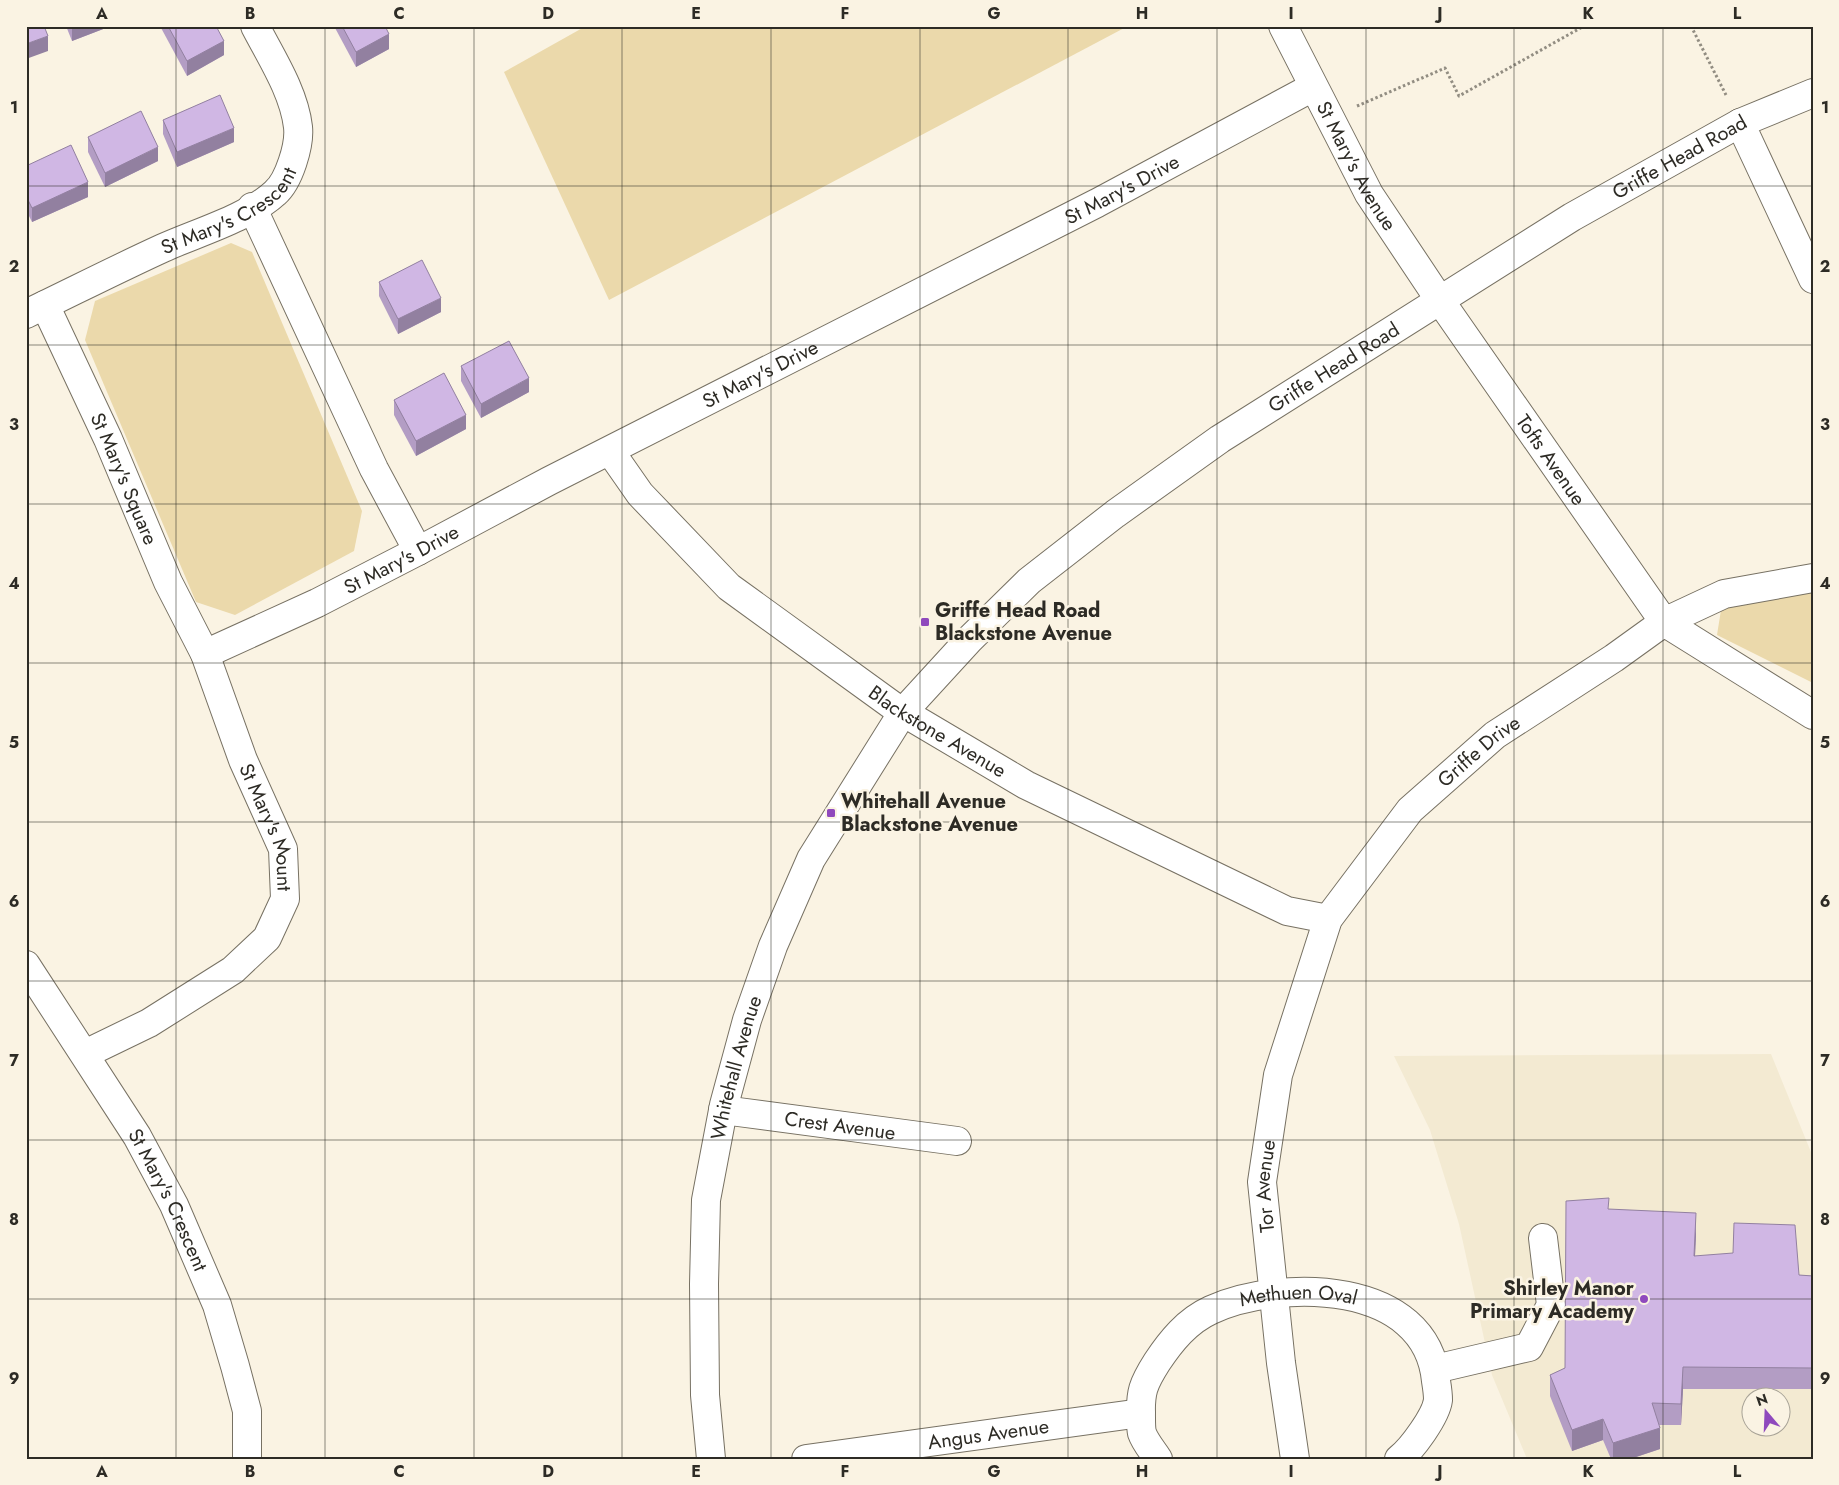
<svg xmlns="http://www.w3.org/2000/svg" width="1839" height="1485" viewBox="0 0 1839 1485" font-family="Jost,sans-serif">
  <style>
    .built { fill: #f3ead2; fill-rule: evenodd }
    .green { fill: #ebd9ab }
    .lines { fill: none; stroke-linecap: round; stroke-linejoin: round }
    .minor-casing { stroke: #777163; stroke-width: 30 }
    .path { stroke: #928d82; stroke-width: 3; stroke-dasharray: 2.5 2.5; stroke-linecap: butt }
    .minor { stroke: #fff; stroke-width: 28 }
    .wall { fill: #b39dc4 }
    .shaded-wall { fill: #9280a0 }
    .building { fill: #d0b7e4; stroke: #9280a0 }
    .grid { fill: none; stroke: #2d2b25; stroke-width: 1; stroke-opacity: 0.55 }
    .poi-dot { fill: #8f49bd; stroke: #faf3e3; stroke-width: 2 }
    .labels { text-anchor: middle; stroke-width: 5; stroke-linejoin: round; paint-order: stroke }
    .street-label { font-size: 20px; fill: #2d2b25; stroke: #faf3e3 }
    .poi-label { font-size: 20px; font-weight: bold; fill: #2d2b25; stroke: #faf3e3; text-anchor: start }
    .neatline { fill: none; stroke: #2d2b25; stroke-width: 2 }
    .grid-label { font-size: 16px; text-anchor: middle; font-weight: bold; fill: #2d2b25 }
  </style>
  <rect width="100%" height="100%" fill="#faf3e3"/>
  <path class="built" d="M 1771,1054 L 1813,1157 L 1813,1459 L 1527,1459 L 1492,1375 L 1459,1224 L 1430,1130 L 1394,1056 ZM 1752,1398 L 1782,1398 L 1782,1428 L 1752,1428 Z"/>
  <g class="green">
    <polygon points="586,26 1128,26 609,300 504,72"/>
    <polygon points="231,243 252,252 362,511 354,551 235,615 196,602 85,340 95,301"/>
    <polygon points="1813,588 1813,683 1717,635 1721,610 1754,598"/>
  </g>
  <g class="lines">
    <defs>
      <g id="minor">
        <path id="s1" d="M 1283,26 L 1369,194 L 1439,299 L 1664,622 L 1724,594 L 1813,578"/>
        <polyline points="1740,123 1813,279"/>
        <polyline points="252,207 374,469 418,551"/>
        <path id="s2" d="M 45,305 L 108,439 L 168,582 L 205,654 L 243,760 L 283,849 L 285,899 L 267,938 L 233,970 L 149,1023 L 85,1054"/>
        <path id="s3" d="M 26,314 C 72,292 117,269 163,248 C 196,233 248,218 275,193 C 289,181 300,145 298,127 C 294,92 271,57 255,26"/>
        <path id="s4" d="M 610,451 L 640,494 L 729,587 L 896,708 L 1026,785 L 1287,911 L 1328,919"/>
        <path id="s5" d="M 205,654 L 317,603 L 418,551 L 549,481 L 1097,203 L 1313,87"/>
        <path id="s6" d="M 26,965 L 137,1136 L 174,1205 L 217,1305 L 235,1366 L 247,1411 L 247,1459"/>
        <path id="s7" d="M 723,1110 L 957,1141"/>
        <polyline points="1435,1369 1529,1347 1551,1305 1543,1238"/>
        <path id="s8" d="M 711,1459 L 705,1395 L 704,1284 L 706,1200 L 724,1105 L 747,1020 L 773,946 L 811,859 L 903,712 L 969,640 L 1029,581 L 1115,514 L 1220,439 L 1572,217 L 1740,123 L 1813,93"/>
        <path id="s9" d="M 806,1459 L 1141,1413"/>
        <path id="s10" d="M 1158,1459 C 1153,1451 1145,1442 1142,1433 C 1141,1429 1141,1423 1141,1418 C 1140,1392 1143,1384 1157,1362 C 1171,1341 1187,1321 1211,1310 C 1281,1278 1427,1280 1436,1381 C 1437,1387 1438,1394 1438,1400 C 1436,1416 1412,1449 1399,1459"/>
        <path id="s11" d="M 1295,1459 L 1281,1363 L 1262,1182 L 1278,1075 L 1328,919 L 1410,810 L 1495,735 L 1614,658 L 1664,622 L 1813,715"/>
      </g>
    </defs>
    <use href="#minor" class="minor-casing"/>
    <g class="path">
      <polyline points="1691,26 1726,95"/>
      <polyline points="1357,106 1445,68 1459,96 1584,26"/>
    </g>
    <use href="#minor" class="minor"/>
  </g>
  <g class="wall">
    <polygon points="66,26 111,26 72,41"/>
    <polygon points="160,26 216,26 224,55 187,76"/>
    <polygon points="334,26 385,26 389,49 356,67"/>
    <polygon points="163,120 234,142 177,167 163,134"/>
    <polygon points="88,137 158,161 105,187 88,152"/>
    <polygon points="26,166 88,197 32,222 26,210"/>
    <polygon points="379,282 441,312 398,334 379,296"/>
    <polygon points="461,366 529,392 481,418 461,381"/>
    <polygon points="394,400 466,429 416,456 394,415"/>
    <polygon points="1609,1209 1696,1234 1695,1256 1799,1275 1813,1276 1813,1389 1683,1389 1681,1425 1659,1425 1660,1449 1630,1459 1611,1459 1603,1440 1572,1451 1550,1396 1550,1375 1565,1368"/>
  </g>
  <g class="shaded-wall">
    <polygon points="72,26 111,26 72,41"/>
    <polygon points="389,34 389,49 356,67 356,52"/>
    <polygon points="48,36 48,51 26,59 26,44"/>
    <polygon points="224,41 224,55 187,76 187,61"/>
    <polygon points="234,128 234,142 177,167 177,152"/>
    <polygon points="158,147 158,161 105,187 105,173"/>
    <polygon points="88,182 88,197 32,222 32,208"/>
    <polygon points="441,298 441,312 398,334 398,319"/>
    <polygon points="529,378 529,392 481,418 481,404"/>
    <polygon points="466,415 466,429 416,456 416,441"/>
    <polygon points="1696,1213 1696,1234 1694,1277 1694,1256"/>
    <polygon points="1683,1367 1683,1389 1681,1425 1681,1404"/>
    <polygon points="1603,1419 1603,1440 1572,1451 1572,1430"/>
    <polygon points="1660,1428 1660,1449 1630,1459 1613,1459 1613,1443"/>
  </g>
  <g class="building">
    <polygon points="26,26 44,26 48,36 26,44"/>
    <polygon points="168,26 216,26 224,41 187,61"/>
    <polygon points="342,26 385,26 389,34 356,52"/>
    <polygon points="220,95 234,128 177,152 163,120"/>
    <polygon points="141,111 158,147 105,173 88,137"/>
    <polygon points="71,145 88,182 32,208 26,196 26,166"/>
    <polygon points="422,260 441,298 398,319 379,282"/>
    <polygon points="509,341 529,378 481,404 461,366"/>
    <polygon points="444,373 466,415 416,441 394,400"/>
    <polygon points="1609,1198 1608,1209 1696,1213 1694,1256 1733,1253 1734,1223 1795,1225 1799,1275 1813,1276 1813,1368 1683,1367 1681,1404 1652,1403 1660,1428 1613,1443 1603,1419 1572,1430 1550,1375 1565,1368 1566,1201"/>
  </g>
  <path class="grid" d="M 176,26 L 176,1459M 325,26 L 325,1459M 474,26 L 474,1459M 622,26 L 622,1459M 771,26 L 771,1459M 920,26 L 920,1459M 1068,26 L 1068,1459M 1217,26 L 1217,1459M 1366,26 L 1366,1459M 1514,26 L 1514,1459M 1663,26 L 1663,1459M 26,186 L 1813,186M 26,345 L 1813,345M 26,504 L 1813,504M 26,663 L 1813,663M 26,822 L 1813,822M 26,981 L 1813,981M 26,1140 L 1813,1140M 26,1299 L 1813,1299"/>
  <g class="poi-dot">
    <rect x="920" y="617" width="10" height="10" rx="2.5"/>
    <rect x="826" y="808" width="10" height="10" rx="2.5"/>
    <circle cx="1644" cy="1299" r="5"/>
  </g>
  <g class="labels">
    <g class="street-label">
      <text dy="7" stroke="none"><textPath href="#s8" startOffset="1750">Griffe Head Road</textPath></text>
      <text dy="7" stroke="none"><textPath href="#s1" startOffset="158">St Mary's Avenue</textPath></text>
      <text dy="7" stroke="none"><textPath href="#s5" startOffset="1028">St Mary's Drive</textPath></text>
      <text dy="7" stroke="none"><textPath href="#s3" startOffset="229">St Mary's Crescent</textPath></text>
      <text dy="7" stroke="none"><textPath href="#s8" startOffset="1345">Griffe Head Road</textPath></text>
      <text dy="7" stroke="none"><textPath href="#s5" startOffset="622">St Mary's Drive</textPath></text>
      <text dy="7" stroke="none"><textPath href="#s1" startOffset="511">Tofts Avenue</textPath></text>
      <text dy="7" stroke="none"><textPath href="#s2" startOffset="191">St Mary's Square</textPath></text>
      <text dy="7" stroke="none"><textPath href="#s5" startOffset="218">St Mary's Drive</textPath></text>
      <text dy="7" stroke="none"><textPath href="#s4" startOffset="435">Blackstone Avenue</textPath></text>
      <text dy="7" stroke="none"><textPath href="#s11" startOffset="778">Griffe Drive</textPath></text>
      <text dy="7" stroke="none"><textPath href="#s2" startOffset="569">St Mary's Mount</textPath></text>
      <text dy="7" stroke="none"><textPath href="#s8" startOffset="395">Whitehall Avenue</textPath></text>
      <text dy="7" stroke="none"><textPath href="#s7" startOffset="118">Crest Avenue</textPath></text>
      <text dy="7" stroke="none"><textPath href="#s11" startOffset="275">Tor Avenue</textPath></text>
      <text dy="7" stroke="none"><textPath href="#s6" startOffset="275">St Mary's Crescent</textPath></text>
      <text dy="7" stroke="none"><textPath href="#s10" startOffset="271">Methuen Oval</textPath></text>
      <text dy="7" stroke="none"><textPath href="#s9" startOffset="184">Angus Avenue</textPath></text>
    </g>
    <g class="poi-label">
      <text x="935" y="617">Griffe Head Road<tspan x="935" dy="23">Blackstone Avenue</tspan></text>
      <text x="841" y="808">Whitehall Avenue<tspan x="841" dy="23">Blackstone Avenue</tspan></text>
      <text x="1634" y="1295" text-anchor="end">Shirley Manor<tspan x="1634" dy="23">Primary Academy</tspan></text>
    </g>
  </g>
  <rect width="1839" height="1485" fill="none" stroke="#faf3e3" stroke-width="55"/>
  <g transform="translate(1766 1412) rotate(341)"><circle r="24" fill="#faf3e3" stroke="#a8a397"/>
  <path d="M0-4L9 19L0 12L-9 19Z" fill="#8f49bd"/>
  <text y="-8" font-size="14" font-weight="bold" text-anchor="middle" fill="#2d2b25">N</text>
  </g>
  <rect x="28" y="28" width="1784" height="1430" class="neatline"/>
  <g class="grid-label">
    <text x="102" y="19">A</text>
    <text x="250" y="19">B</text>
    <text x="399" y="19">C</text>
    <text x="548" y="19">D</text>
    <text x="696" y="19">E</text>
    <text x="845" y="19">F</text>
    <text x="994" y="19">G</text>
    <text x="1142" y="19">H</text>
    <text x="1291" y="19">I</text>
    <text x="1440" y="19">J</text>
    <text x="1588" y="19">K</text>
    <text x="1737" y="19">L</text>
    <text x="14" y="113">1</text>
    <text x="1825" y="113">1</text>
    <text x="14" y="272">2</text>
    <text x="1825" y="272">2</text>
    <text x="14" y="430">3</text>
    <text x="1825" y="430">3</text>
    <text x="14" y="589">4</text>
    <text x="1825" y="589">4</text>
    <text x="14" y="748">5</text>
    <text x="1825" y="748">5</text>
    <text x="14" y="907">6</text>
    <text x="1825" y="907">6</text>
    <text x="14" y="1066">7</text>
    <text x="1825" y="1066">7</text>
    <text x="14" y="1225">8</text>
    <text x="1825" y="1225">8</text>
    <text x="14" y="1384">9</text>
    <text x="1825" y="1384">9</text>
    <text x="102" y="1477">A</text>
    <text x="250" y="1477">B</text>
    <text x="399" y="1477">C</text>
    <text x="548" y="1477">D</text>
    <text x="696" y="1477">E</text>
    <text x="845" y="1477">F</text>
    <text x="994" y="1477">G</text>
    <text x="1142" y="1477">H</text>
    <text x="1291" y="1477">I</text>
    <text x="1440" y="1477">J</text>
    <text x="1588" y="1477">K</text>
    <text x="1737" y="1477">L</text>
  </g>
</svg>
